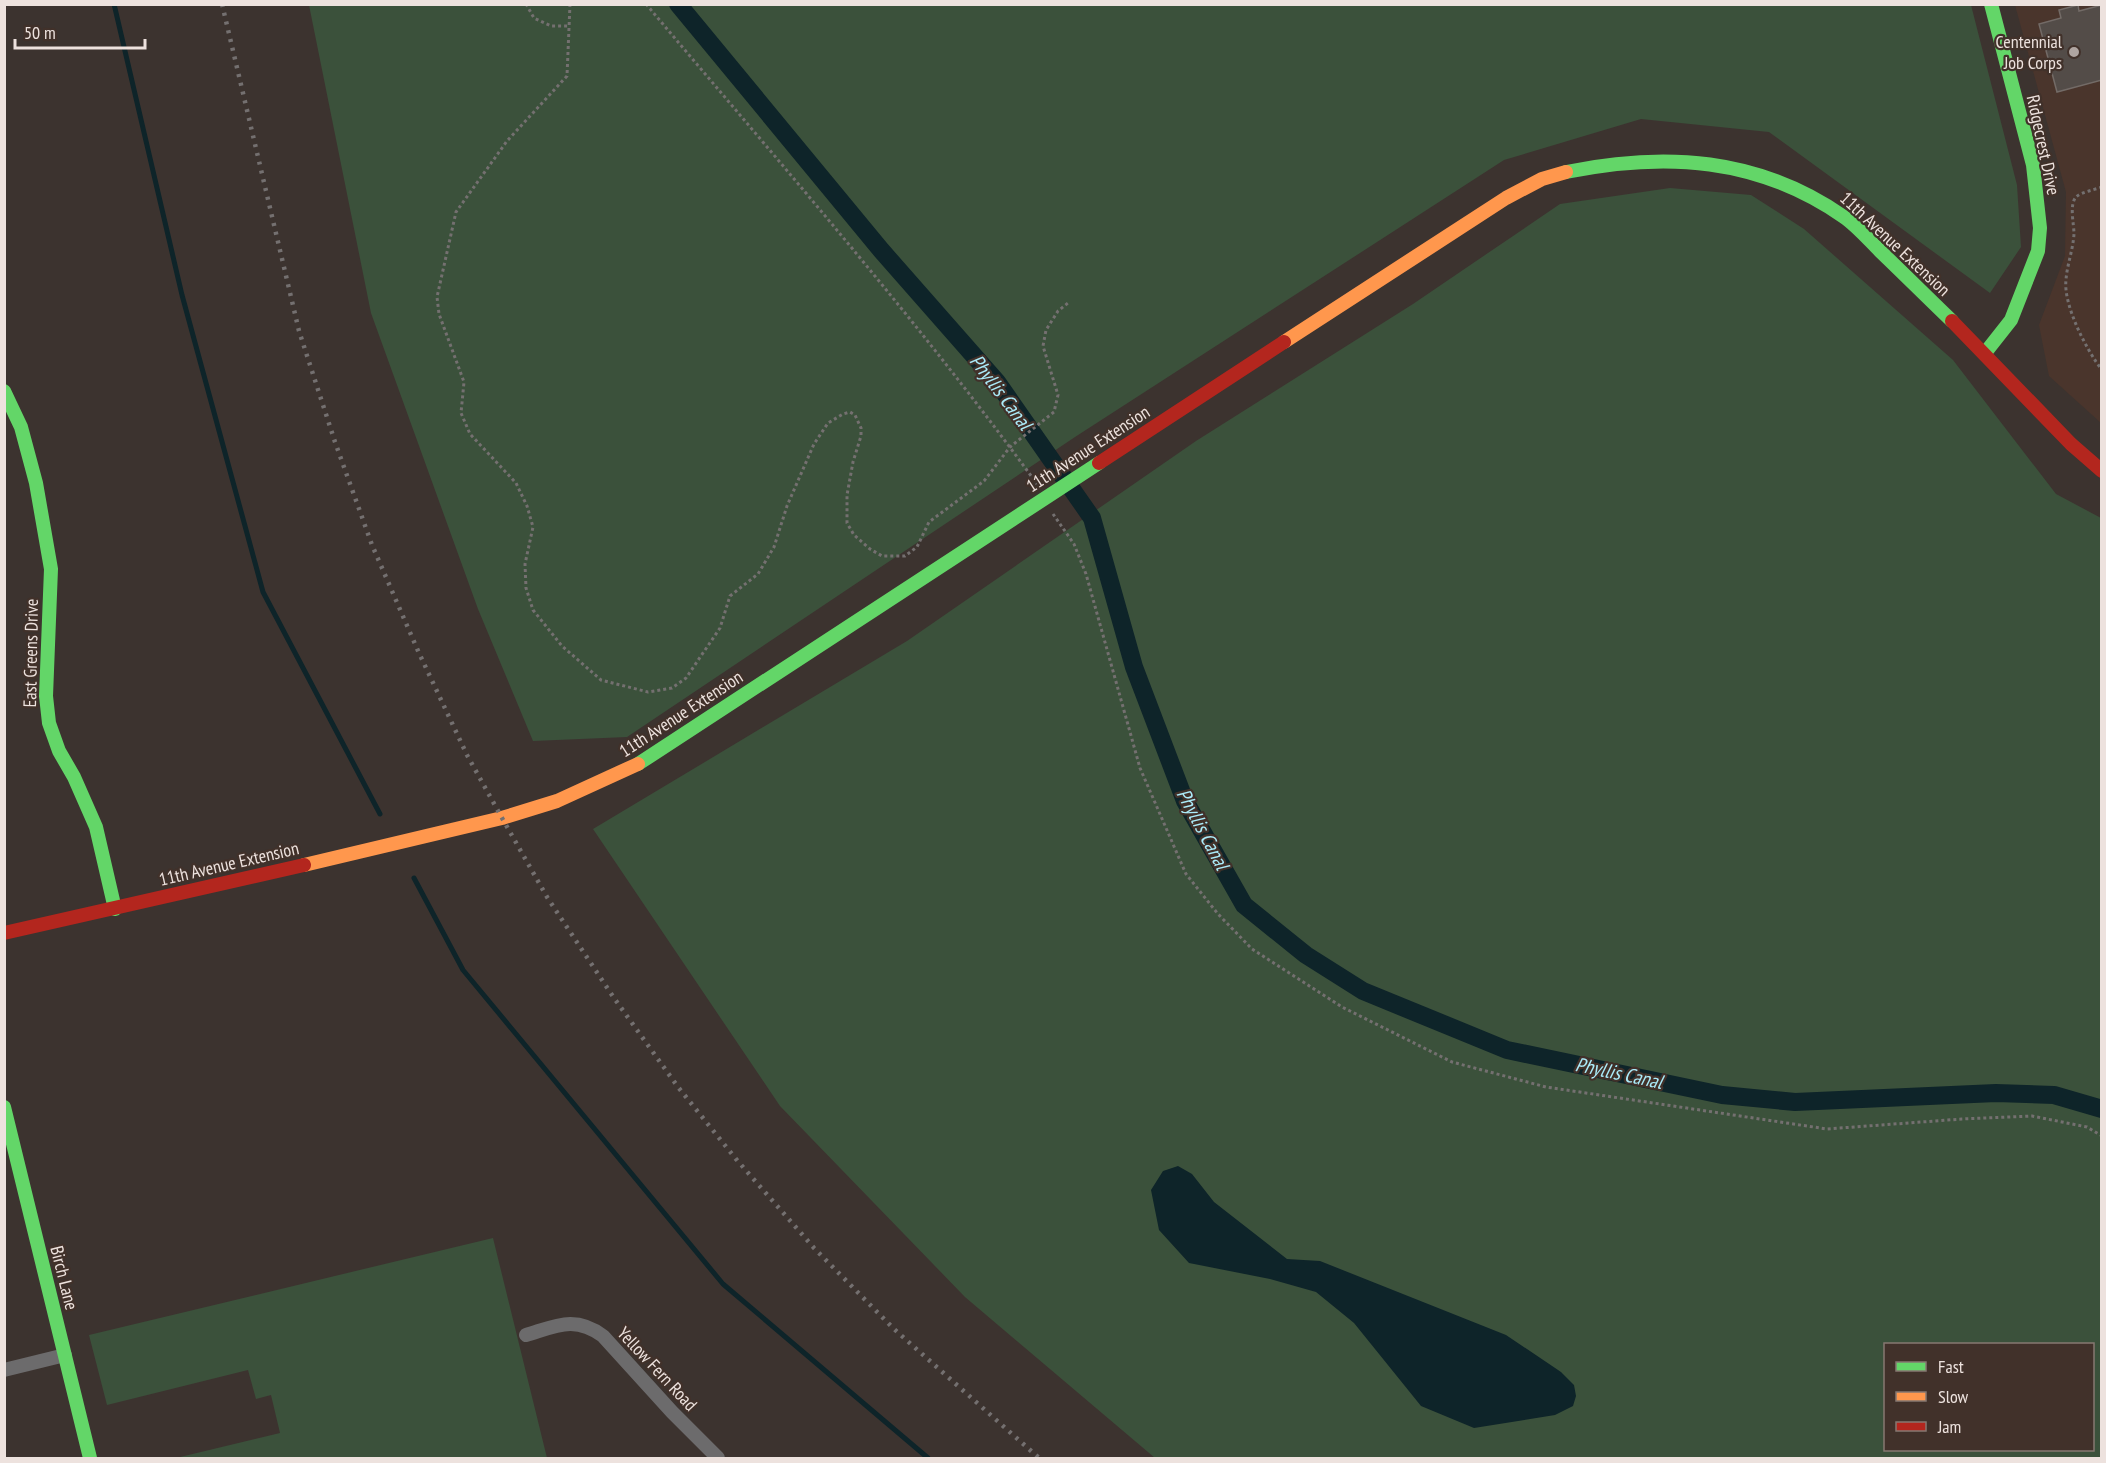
<svg xmlns="http://www.w3.org/2000/svg" width="2106" height="1463" viewBox="0 0 2106 1463" font-family="'PT Sans Narrow',sans-serif">
  <style>
    .built { fill: #4a352c }
    .green { fill: #3b513b; fill-rule: evenodd }
    .water { fill: #0e2429 }
    .lines { fill: none; stroke-linecap: round; stroke-linejoin: round }
    .stream { stroke: #0e2429; stroke-width: 5 }
    .canal { stroke: #0e2429; stroke-width: 18 }
    .building { fill: #534c48; stroke: #736b67; stroke-width: 1.5 }
    .path { stroke: #747070; stroke-width: 3; stroke-dasharray: 3 3; stroke-linecap: butt }
    .street { stroke: #6c6b6c; stroke-width: 14 }
    .fast { stroke: #63d668; stroke-width: 14 }
    .slow { stroke: #ff974d; stroke-width: 14 }
    .jam { stroke: #b3261e; stroke-width: 14 }
    .rail { stroke: #747070; stroke-width: 4.5; stroke-dasharray: 3 6; stroke-linecap: butt }
    .poi-dot { fill: #afa5a1; stroke: #41312a; stroke-width: 2 }
    .labels { text-anchor: middle; stroke-width: 4.5; stroke-linejoin: round; paint-order: stroke }
    .poi-label { font-size: 18px; fill: #ede2de; stroke: #41312a; text-anchor: end }
    .street-label { font-size: 18px; fill: #ede2de; stroke: #41312a }
    .water-label { font-size: 20px; font-style: italic; fill: #abebf9; stroke: #41312a }
  </style>
  <rect width="100%" height="100%" fill="#3c332f"/>
  <polygon class="built" points="2015,5 2101,5 2101,423 2049,376 2039,325 2065,256 2066,192"/>
  <g class="green">
    <polygon points="309,5 1971,5 2017,185 2021,247 1990,293 1769,132 1641,119 1504,160 1075,437 627,737 533,741 478,609 371,313"/>
    <path d="M 1670,188 L 1751,195 L 1804,229 L 1953,360 L 2056,494 L 2101,518 L 2101,1458 L 1155,1458 L 965,1297 L 780,1106 L 593,829 L 907,641 L 1196,441 L 1413,304 L 1560,204 ZM 1886,1344 L 2092,1344 L 2092,1450 L 1886,1450 Z"/>
    <polygon points="493,1238 547,1458 176,1458 280,1433 271,1395 256,1399 248,1370 107,1405 89,1335"/>
  </g>
  <polygon class="water" points="1178,1166 1192,1174 1214,1202 1287,1259 1320,1261 1506,1335 1561,1372 1574,1385 1576,1396 1573,1406 1555,1415 1474,1428 1421,1406 1354,1323 1316,1292 1270,1279 1189,1263 1159,1230 1151,1190 1163,1171"/>
  <g class="lines">
    <g class="stream">
      <polyline points="114,4 182,295 263,592 380,814"/>
      <polyline points="414,878 463,970 723,1284 928,1458"/>
    </g>
    <polyline class="canal" points="678,4 881,250 997,382 1092,518 1134,667 1185,801 1244,905 1306,955 1363,991 1507,1050 1722,1095 1795,1102 1996,1093 2054,1095 2102,1109"/>
  </g>
  <polygon class="building" points="2078,5 2079,11 2102,5 2102,80 2057,92 2039,24 2061,18 2059,10"/>
  <g class="lines">
    <g class="path">
      <polyline points="526,4 534,18 551,26 568,26"/>
      <polyline points="570,4 567,76 507,141 456,212 437,297 439,314 464,382 461,413 470,434 516,483 527,506 533,527 525,564 526,588 533,610 562,646 601,680 648,692 672,688 686,678 720,628 730,596 758,574 774,547 787,506 814,444 828,423 843,414 850,412 855,415 861,428 861,436 853,462 847,495 847,523 854,535 870,549 882,556 905,556 917,547 929,522 984,481 1010,447 1054,412 1058,395 1043,346 1046,330 1058,311 1068,303"/>
      <path d="M 646,4 C 779,162 916,318 1037,484"/>
      <path d="M 2102,187 C 2094,190 2081,192 2076,197 C 2069,205 2074,224 2074,234 C 2073,250 2067,265 2066,280 C 2063,305 2087,351 2102,370"/>
      <polyline points="1053,514 1074,544 1086,574 1140,768 1186,874 1218,914 1252,949 1342,1007 1452,1062 1546,1087 1827,1129 1962,1119 2032,1116 2087,1127 2102,1136"/>
    </g>
    <g class="street">
      <path d="M 526,1335 C 556,1326 575,1315 603,1336 L 672,1412 L 718,1458"/>
      <polyline points="4,1370 65,1355"/>
    </g>
    <g class="fast">
      <path d="M 1566,172 C 1665,152 1758,157 1844,217 C 1857,226 1869,240 1880,251 C 1904,274 1928,298 1952,321"/>
      <polyline points="1985,353 2011,320 2038,251 2040,228 2033,165 1991,4"/>
      <polyline points="4,391 21,427 36,483 51,569 46,696 49,723 59,751 74,777 96,827 115,909"/>
      <polyline points="638,764 1099,463"/>
      <polyline points="4,1107 90,1458"/>
    </g>
    <g class="slow">
      <polyline points="1284,342 1506,198 1542,179 1566,172"/>
      <polyline points="304,865 502,818 557,801 638,764"/>
    </g>
    <g class="jam">
      <polyline points="1952,321 2071,444 2102,471"/>
      <polyline points="1099,463 1284,342"/>
      <polyline points="4,933 304,865"/>
    </g>
    <polyline class="rail" points="222,4 299,331 335,442 372,545 419,653 467,755 502,818 547,897 614,998 678,1087 736,1159 814,1248 894,1329 1039,1458"/>
  </g>
  <circle class="poi-dot" cx="2074" cy="52" r="6"/>
  <g class="labels">
    <g class="poi-label">
      <text x="2062" y="48">Centennial<tspan x="2062" dy="21">Job Corps</tspan></text>
    </g>
    <g class="street-label">
      <text transform="translate(2043 145) rotate(78)" y="6">Ridgecrest Drive</text>
      <text transform="translate(1895 244) rotate(43)" y="6">11th Avenue Extension</text>
      <text transform="translate(1088 449) rotate(-33)" y="6">11th Avenue Extension</text>
      <text transform="translate(31 653) rotate(-89)" y="6">East Greens Drive</text>
      <text transform="translate(681 714) rotate(-33)" y="6">11th Avenue Extension</text>
      <text transform="translate(229 864) rotate(-13)" y="6">11th Avenue Extension</text>
      <text transform="translate(64 1278) rotate(76)" y="6">Birch Lane</text>
      <text transform="translate(657 1369) rotate(47)" y="6">Yellow Fern Road</text>
    </g>
    <g class="water-label">
      <text transform="translate(1001 392) rotate(53)" y="7">Phyllis Canal</text>
      <text transform="translate(1203 829) rotate(62)" y="7">Phyllis Canal</text>
      <text transform="translate(1619 1073) rotate(12)" y="7">Phyllis Canal</text>
    </g>
  </g>
  <rect width="2106" height="1463" fill="none" stroke="#ede2de" stroke-width="12"/>
  <rect x="1884" y="1343" width="210" height="108" fill="#41312a" stroke="#867872" stroke-width="1.5"/>
  <rect x="1896" y="1362" width="30" height="9" fill="#63d668" stroke="#867872" stroke-width="1.5"/>
  <text x="1938" y="1373" font-size="18" fill="#ede2de">Fast</text>
  <rect x="1896" y="1392" width="30" height="9" fill="#ff974d" stroke="#867872" stroke-width="1.5"/>
  <text x="1938" y="1403" font-size="18" fill="#ede2de">Slow</text>
  <rect x="1896" y="1422" width="30" height="9" fill="#b3261e" stroke="#867872" stroke-width="1.5"/>
  <text x="1938" y="1433" font-size="18" fill="#ede2de">Jam</text>
  <path d="M15 39v9h130v-9" fill="none" stroke="#ede2de" stroke-width="3"/>
  <text x="24" y="39" font-size="18" fill="#ede2de" stroke="#41312a" stroke-width="4.5" paint-order="stroke">50 m</text>
</svg>
